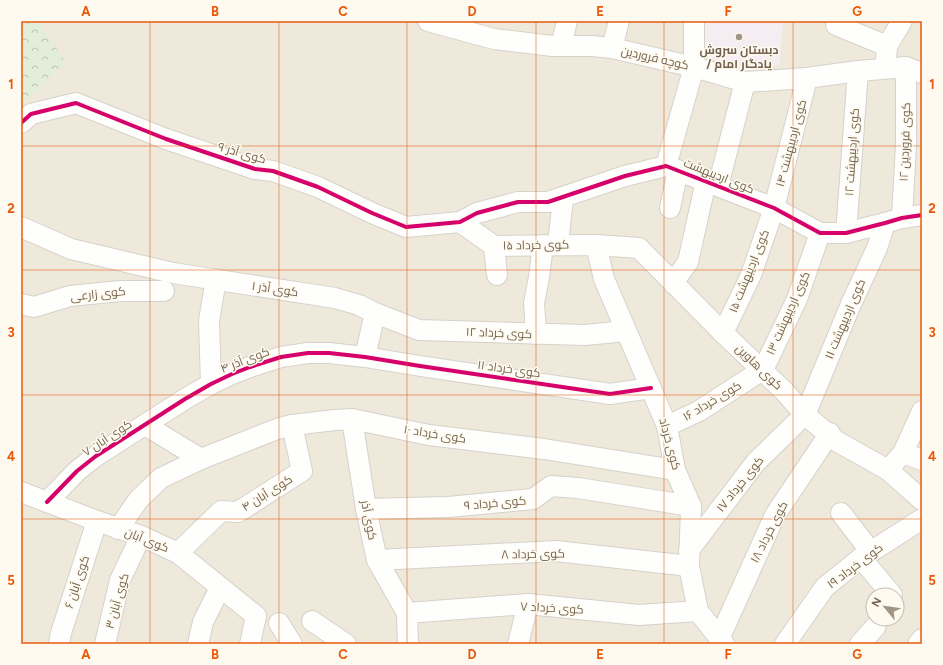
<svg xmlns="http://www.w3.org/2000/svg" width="943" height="665" viewBox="0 0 943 665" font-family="Figtree,Cairo,sans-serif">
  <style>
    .residential { fill: #efe9db; fill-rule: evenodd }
    .education { fill: #f5edf2 }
    .park { fill: url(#park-crowns) }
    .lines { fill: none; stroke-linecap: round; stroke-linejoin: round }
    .minor-casing { stroke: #d6d2cb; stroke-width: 22 }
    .minor { stroke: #fefefc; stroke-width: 20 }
    .cycleway-casing { stroke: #fefaef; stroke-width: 6 }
    .cycleway { stroke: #d6006c; stroke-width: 4 }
    .grid { fill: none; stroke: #e8590c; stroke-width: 1; stroke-opacity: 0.55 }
    .poi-dot { fill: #a19586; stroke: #fefaef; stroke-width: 1.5 }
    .labels { text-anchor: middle; stroke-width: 3; stroke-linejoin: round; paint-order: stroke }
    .poi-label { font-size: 12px; font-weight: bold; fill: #73624f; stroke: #fefaef }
    .street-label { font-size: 12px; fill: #73624f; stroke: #fefaef }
    .neatline { fill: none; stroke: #e8590c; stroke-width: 1.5 }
    .grid-label { font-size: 13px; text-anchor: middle; font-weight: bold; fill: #e8590c }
  </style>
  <defs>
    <pattern id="park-crowns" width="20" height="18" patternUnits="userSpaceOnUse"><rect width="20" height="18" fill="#e2eed9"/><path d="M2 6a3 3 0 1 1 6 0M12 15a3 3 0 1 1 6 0" fill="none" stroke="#bcc4b2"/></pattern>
  </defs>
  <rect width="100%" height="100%" fill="#f7f5ed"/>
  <path class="residential" d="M 21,21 L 922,21 L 922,644 L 21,644 ZM 873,595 L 897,595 L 897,619 L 873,619 Z"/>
  <polygon class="education" points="697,21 783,21 780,64 751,74 696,52"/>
  <polygon class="park" points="21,21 37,21 66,62 21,105"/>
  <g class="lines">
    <defs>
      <g id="minor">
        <polyline points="428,21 494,39 553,46 592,46 612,48 694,67 745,82 807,78 858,71 906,67 922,73"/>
        <polyline points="838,21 836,25 887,46"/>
        <polyline points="561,46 567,21"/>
        <polyline points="612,48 619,21"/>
        <polyline points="886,58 887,46 902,21"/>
        <polyline points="21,123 31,114 76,103 166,139 255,169 273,171 318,187 372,213 406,227 460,222 477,213 492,209 518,202 548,202 625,176 666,166 774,208 820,233 846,233 885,223 902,218 922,215"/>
        <polyline points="666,166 694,67 694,21"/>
        <polyline points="718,186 745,82"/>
        <polyline points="670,208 678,170"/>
        <polyline points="902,218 906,145 906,67"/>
        <polyline points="460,222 494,246 596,245 639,248 723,333 784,391 805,415 838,442 888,470 922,500"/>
        <polyline points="21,227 71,249 173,273 335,298 359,305 375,313 419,330 585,335 626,331"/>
        <polyline points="846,233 858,71"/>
        <polyline points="558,245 563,198"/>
        <polyline points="596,245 604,279 667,426 675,470 691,506 689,566 698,611 724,644"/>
        <polyline points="494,246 497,275"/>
        <polyline points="673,283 688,262 706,181"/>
        <polyline points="21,304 34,307 70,296 120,291 164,291"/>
        <polyline points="723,333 751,275 774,208 807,78"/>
        <polyline points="536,334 534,303 539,277 543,245"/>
        <polyline points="365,357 375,313"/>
        <polyline points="763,370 797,299 820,233"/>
        <polyline points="211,384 209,321 216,279"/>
        <polyline points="805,415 851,304 877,248 885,223"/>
        <polyline points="352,419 366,509 377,560 407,613 408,644"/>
        <polyline points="145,425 201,459"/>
        <polyline points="667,426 699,411 756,374"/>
        <polyline points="903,453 922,460"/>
        <polyline points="888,470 903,453 922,411"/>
        <polyline points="21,492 97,521 141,536 178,553 256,616 250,644"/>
        <polyline points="47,502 77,471 96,456 185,399 211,384 232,374 250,367 281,357 308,353 329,353 365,357 420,366 610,394 651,388"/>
        <polyline points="366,509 448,507 533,499 551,486 578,488 691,506"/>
        <polyline points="841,513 871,552"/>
        <polyline points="118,529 139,499 161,478 201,459 277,429 292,425 335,420 352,419 429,435 544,449 675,470"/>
        <polyline points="689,550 756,462 796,423"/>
        <polyline points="178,553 221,511 238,512 302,471 292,425"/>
        <polyline points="861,558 892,595"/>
        <polyline points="377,560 556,551 689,566"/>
        <polyline points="407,613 528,604 639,615 698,611"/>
        <polyline points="312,621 346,644"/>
        <polyline points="279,623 292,644"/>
        <polyline points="720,637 775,515 830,433"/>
        <polyline points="59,644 61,633 97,521"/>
        <polyline points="105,644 120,580 141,536"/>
        <polyline points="198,644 203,622 220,588"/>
        <polyline points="518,644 528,604"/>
        <polyline points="785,644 825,587 861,558 922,519"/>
        <polyline points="860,644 876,626"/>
        <polyline points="918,644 922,639"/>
      </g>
    </defs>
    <use href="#minor" class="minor-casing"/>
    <use href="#minor" class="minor"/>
    <defs>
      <g id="cycleway">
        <polyline points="21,123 31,114 76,103 166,139 255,169 273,171 318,187 372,213 406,227 460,222 477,213 492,209 518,202 548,202 625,176 666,166 774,208 820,233 846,233 885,223 902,218 922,215"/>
        <polyline points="47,502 77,471 96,456 185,399 211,384 232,374 250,367 281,357 308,353 329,353 365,357 420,366 610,394 651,388"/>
      </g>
    </defs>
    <use href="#cycleway" class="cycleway-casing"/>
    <use href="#cycleway" class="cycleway"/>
  </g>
  <path class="grid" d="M 150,21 L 150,644M 279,21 L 279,644M 407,21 L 407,644M 536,21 L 536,644M 664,21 L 664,644M 793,21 L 793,644M 21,146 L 922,146M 21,270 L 922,270M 21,395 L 922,395M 21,519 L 922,519"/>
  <circle class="poi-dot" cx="739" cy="37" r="4"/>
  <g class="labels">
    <g class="poi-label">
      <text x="739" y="54">دبستان سروش<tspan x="739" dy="14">/ یادگار امام</tspan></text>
    </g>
    <g class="street-label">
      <text transform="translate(655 58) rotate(13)" y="4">کوچه فروردین</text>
      <text transform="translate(905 142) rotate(-88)" y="4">کوی فروردین ۱۲</text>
      <text transform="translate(791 143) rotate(-75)" y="4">کوی اردیبهشت ۱۴</text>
      <text transform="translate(852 152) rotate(-86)" y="4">کوی اردیبهشت ۱۲</text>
      <text transform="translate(242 153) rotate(16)" y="4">کوی آذر ۹</text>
      <text transform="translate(719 176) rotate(22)" y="4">کوی اردیبهشت</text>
      <text transform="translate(536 245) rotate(-1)" y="4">کوی خرداد ۱۵</text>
      <text transform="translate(749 271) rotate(-68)" y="4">کوی اردیبهشت ۱۵</text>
      <text transform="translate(275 289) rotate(8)" y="4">کوی آذر ۱</text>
      <text transform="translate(98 294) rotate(-6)" y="4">کوی زارعی</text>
      <text transform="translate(788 313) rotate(-66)" y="4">کوی اردیبهشت ۱۳</text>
      <text transform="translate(845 319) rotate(-67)" y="4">کوی اردیبهشت ۱۱</text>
      <text transform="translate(499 333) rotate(2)" y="4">کوی خرداد ۱۲</text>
      <text transform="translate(245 360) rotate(-21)" y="4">کوی آذر ۴</text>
      <text transform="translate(759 367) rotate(44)" y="4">کوی هاوین</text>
      <text transform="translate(509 369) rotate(8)" y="4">کوی خرداد ۱۱</text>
      <text transform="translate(712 401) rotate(-31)" y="4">کوی خرداد ۱۶</text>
      <text transform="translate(435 434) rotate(9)" y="4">کوی خرداد ۱۰</text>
      <text transform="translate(107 438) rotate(-33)" y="4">کوی آبان ۷</text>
      <text transform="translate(670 444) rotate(75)" y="4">کوی خرداد</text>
      <text transform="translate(740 484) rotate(-51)" y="4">کوی خرداد ۱۷</text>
      <text transform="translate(267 493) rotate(-32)" y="4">کوی آبان ۴</text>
      <text transform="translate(495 503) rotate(-5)" y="4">کوی خرداد ۹</text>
      <text transform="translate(369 520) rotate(79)" y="4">کوی آذر</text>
      <text transform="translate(769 532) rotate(-63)" y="4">کوی خرداد ۱۸</text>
      <text transform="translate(147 540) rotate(22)" y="4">کوی آبان</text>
      <text transform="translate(533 554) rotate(-1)" y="4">کوی خرداد ۸</text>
      <text transform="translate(855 566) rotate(-37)" y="4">کوی خرداد ۱۹</text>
      <text transform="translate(77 582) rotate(-72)" y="4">کوی آبان ۶</text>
      <text transform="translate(117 601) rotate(-74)" y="4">کوی آبان ۳</text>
      <text transform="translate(552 608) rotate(3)" y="4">کوی خرداد ۷</text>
    </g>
  </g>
  <rect width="943" height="665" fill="none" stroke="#fefaef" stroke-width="44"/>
  <g transform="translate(885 607) rotate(299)"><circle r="19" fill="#fefaef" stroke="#c6bdaf"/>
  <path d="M0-3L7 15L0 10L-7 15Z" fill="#a19586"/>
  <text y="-6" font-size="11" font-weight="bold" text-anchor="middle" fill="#73624f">N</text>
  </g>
  <rect x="22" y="22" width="899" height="621" class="neatline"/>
  <g class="grid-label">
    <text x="86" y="16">A</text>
    <text x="215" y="16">B</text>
    <text x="343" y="16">C</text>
    <text x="472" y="16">D</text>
    <text x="600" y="16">E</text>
    <text x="728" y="16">F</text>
    <text x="857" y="16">G</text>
    <text x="11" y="89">1</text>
    <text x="932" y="89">1</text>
    <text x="11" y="213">2</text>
    <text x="932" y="213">2</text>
    <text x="11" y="337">3</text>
    <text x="932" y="337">3</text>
    <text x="11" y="461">4</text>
    <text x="932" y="461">4</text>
    <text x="11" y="585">5</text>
    <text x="932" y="585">5</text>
    <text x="86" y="659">A</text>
    <text x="215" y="659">B</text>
    <text x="343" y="659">C</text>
    <text x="472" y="659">D</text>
    <text x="600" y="659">E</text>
    <text x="728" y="659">F</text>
    <text x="857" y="659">G</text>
  </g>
</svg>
